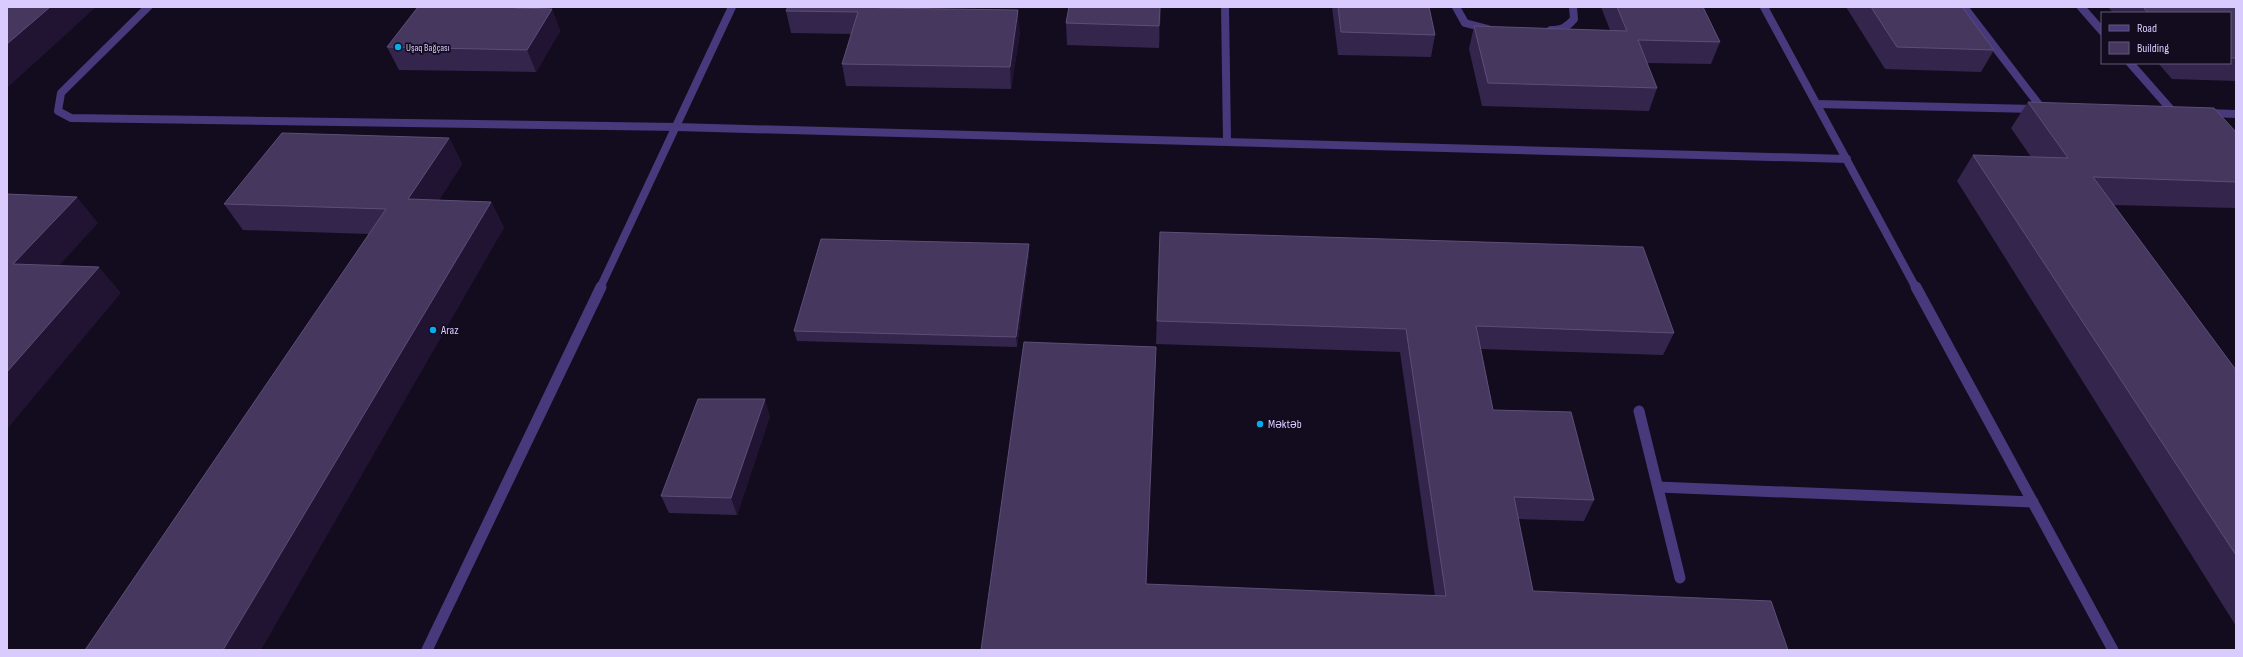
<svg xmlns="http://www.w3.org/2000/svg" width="2243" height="657" viewBox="0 0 2243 657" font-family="'Sofia Sans Condensed',sans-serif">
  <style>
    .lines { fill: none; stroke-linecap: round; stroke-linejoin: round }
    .minor-far1 { stroke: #48387c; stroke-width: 8 }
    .minor { stroke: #48387c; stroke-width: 11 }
    .wall { fill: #34254c }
    .shaded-wall { fill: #201432 }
    .building { fill: #46375f; stroke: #5d4e78 }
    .poi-dot { fill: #05adef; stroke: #130c1e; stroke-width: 1.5 }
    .labels { text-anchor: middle; stroke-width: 3.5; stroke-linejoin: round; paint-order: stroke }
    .far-poi-label { font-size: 10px; fill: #dacbfe; stroke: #130c1e; text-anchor: start }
    .poi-label { font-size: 12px; fill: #dacbfe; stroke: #130c1e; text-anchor: start }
  </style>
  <rect width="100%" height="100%" fill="#130c1e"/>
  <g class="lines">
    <g class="minor-far1">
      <polyline points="148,7 61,93 58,111 71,118 677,127 1847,159"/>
      <polyline points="1225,7 1227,141"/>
      <polyline points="1456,7 1465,23 1488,29"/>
      <polyline points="1764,7 1916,288"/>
      <polyline points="1964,7 2043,110"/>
      <polyline points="2081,7 2102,31"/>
      <path d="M 1551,30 C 1562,30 1567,27 1574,19 L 1573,7"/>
      <polyline points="2130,63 2174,113"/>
      <polyline points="1817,104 2037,109"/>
      <polyline points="2207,113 2236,114"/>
      <polyline points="600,288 732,7"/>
    </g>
    <g class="minor">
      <polyline points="1916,287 2113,650"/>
      <polyline points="1639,411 1680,578"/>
      <polyline points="1658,487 2033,502"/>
      <polyline points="427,650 601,287"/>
    </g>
  </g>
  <g class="wall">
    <polygon points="418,7 539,7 538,8 552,9 560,31 536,72 399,70 387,47"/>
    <polygon points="1069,7 1161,7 1159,48 1067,45 1066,23"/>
    <polygon points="1332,7 1429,7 1435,35 1431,57 1338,55"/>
    <polygon points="1601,7 1703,7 1720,42 1711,64 1647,63 1657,88 1649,111 1482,106 1469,49 1474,26 1610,30"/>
    <polygon points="1846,7 1962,7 1994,50 1981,72 1885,69"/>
    <polygon points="2108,7 2235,7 2236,8 2236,81 2172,79 2158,63 2230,63 2230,13 2113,13"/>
    <polygon points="889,8 1020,32 1011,89 846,86 842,64 851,34 791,33 786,11"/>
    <polygon points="2028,102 2236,132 2236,208 2113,205 2236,370 2236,626 1957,181 1973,155 2031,157 2011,128"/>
    <polygon points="449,138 462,164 439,200 491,202 504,228 369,234 243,230 224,204"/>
    <polygon points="1160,232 1674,333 1663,355 1481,349 1493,410 1594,500 1584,521 1518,519 1533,591 981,650 1146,584 1435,596 1400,352 1156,344"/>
    <polygon points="1029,254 1017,347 797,341 794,331"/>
    <polygon points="770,416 737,515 669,513 661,496"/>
  </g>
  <g class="shaded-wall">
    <polygon points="50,7 96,7 7,88 7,44"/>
    <polygon points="516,7 539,7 524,30 515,8"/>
    <polygon points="1160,7 1161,7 1159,48 1159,26"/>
    <polygon points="552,9 560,31 536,72 527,50"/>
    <polygon points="1018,10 1020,32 1011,89 1010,67"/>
    <polygon points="449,138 462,164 423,225 408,199"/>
    <polygon points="77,197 98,223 37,290 13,264"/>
    <polygon points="491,202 504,228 261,650 223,650"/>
    <polygon points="1029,244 1029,254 1017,347 1016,337"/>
    <polygon points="99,267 121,293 7,429 7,372"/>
    <polygon points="765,399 770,416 737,515 731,498"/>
  </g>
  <g class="building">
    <polygon points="7,7 50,7 7,44"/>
    <polygon points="418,7 516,7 515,8 552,9 527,50 387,47"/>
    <polygon points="788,7 879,7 879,8 1018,10 1010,67 842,64 858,12 786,11"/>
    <polygon points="1069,7 1160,7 1159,26 1066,23"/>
    <polygon points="1338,7 1429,7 1435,35 1341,32"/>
    <polygon points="1617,7 1703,7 1720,42 1638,40 1657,88 1488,83 1474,26 1627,31"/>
    <polygon points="1871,7 1962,7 1994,50 1897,47"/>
    <polygon points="2143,7 2235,7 2236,8 2236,58 2230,58 2230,13 2148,13"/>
    <polygon points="2028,102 2214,108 2236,132 2236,182 2093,177 2236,370 2236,555 1973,155 2068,158"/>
    <polygon points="282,133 449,138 408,199 491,202 223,650 85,650 386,209 224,204"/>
    <polygon points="7,194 77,197 13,264 99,267 7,372"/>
    <polygon points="1160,232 1643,247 1674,333 1476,326 1493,410 1571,412 1594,500 1514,497 1533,591 1771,601 1788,650 981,650 1024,342 1156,347 1146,584 1446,596 1406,329 1157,321"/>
    <polygon points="821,239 1029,244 1016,337 794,331"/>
    <polygon points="698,399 765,399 731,498 661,496"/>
  </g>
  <g class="poi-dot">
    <circle cx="398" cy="47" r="4"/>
    <circle cx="433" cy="330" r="4"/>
    <circle cx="1260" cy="424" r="4"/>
  </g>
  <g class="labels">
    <g class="far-poi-label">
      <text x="406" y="51">Uşaq Bağçası</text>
    </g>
    <g class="poi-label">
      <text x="441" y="334">Araz</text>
      <text x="1268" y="428">Məktəb</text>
    </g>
  </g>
  <rect width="2243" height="657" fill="none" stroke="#dacbfe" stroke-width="16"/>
  <rect x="2101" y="12" width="130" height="52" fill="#130c1e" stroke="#635878"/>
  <rect x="2109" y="25" width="20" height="6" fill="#48387c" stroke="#635878"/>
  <text x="2137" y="32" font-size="12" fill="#dacbfe">Road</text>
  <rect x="2109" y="42" width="20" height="12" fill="#46375f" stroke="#635878"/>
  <text x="2137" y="52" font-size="12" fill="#dacbfe">Building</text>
</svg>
